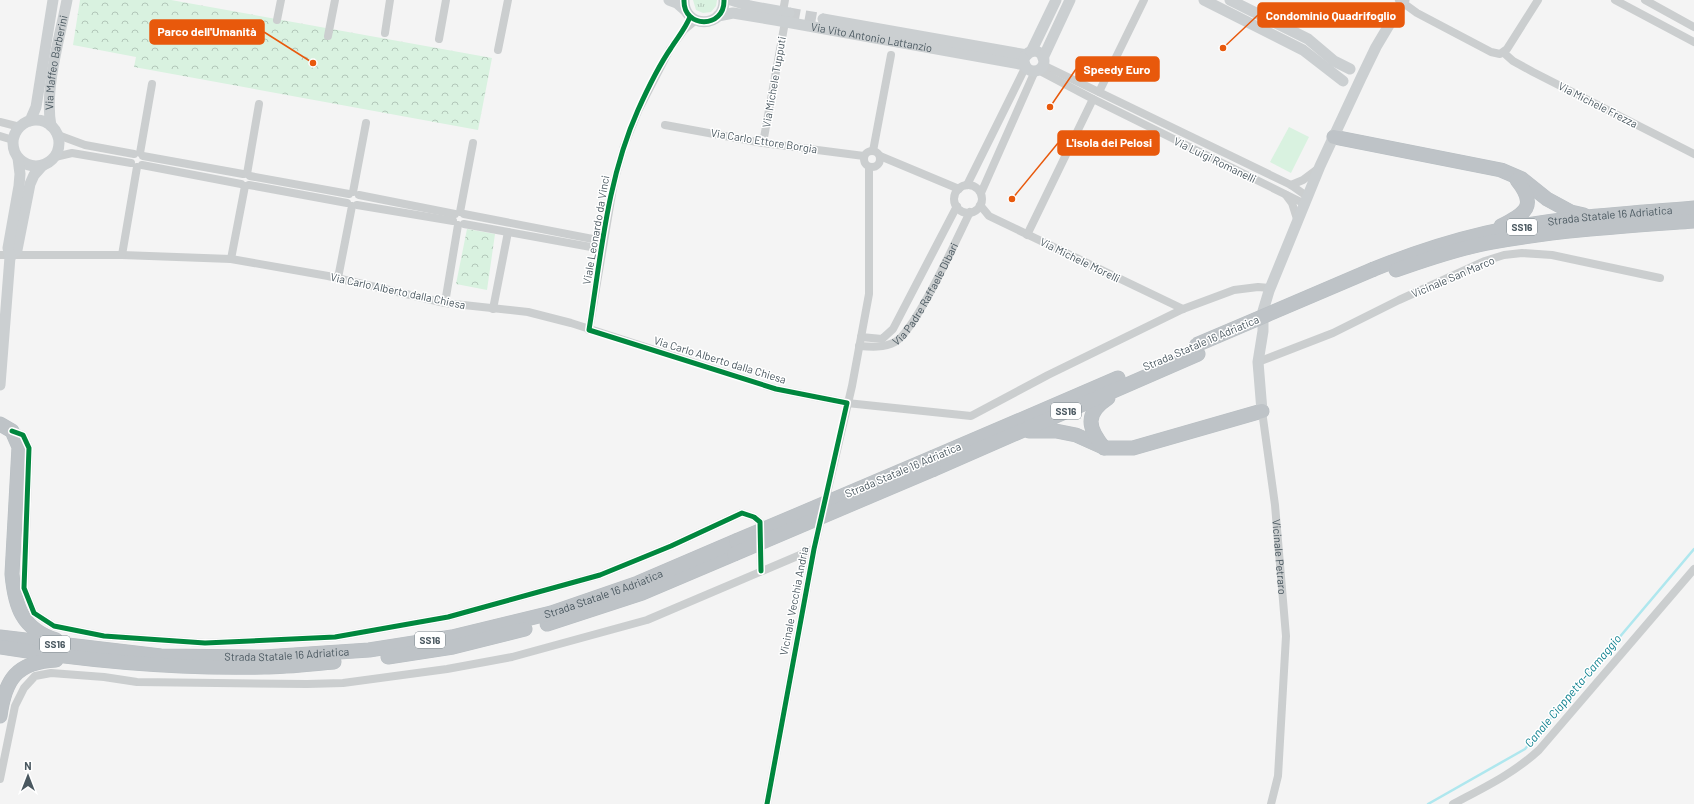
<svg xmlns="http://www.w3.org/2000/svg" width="1694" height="804" viewBox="0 0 1694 804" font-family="Barlow,sans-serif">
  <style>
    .grass { fill: url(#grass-tufts) }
    .park { fill: url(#park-crowns) }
    .pitch { fill: #d9f2e0 }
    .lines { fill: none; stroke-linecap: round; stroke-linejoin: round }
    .stream { stroke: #afe7ee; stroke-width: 2.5 }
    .secondary-tunnel { stroke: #cacdcf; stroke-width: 11; stroke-dasharray: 11 5.5; stroke-linecap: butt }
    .highway-casing { stroke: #b9bfc3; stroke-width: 15 }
    .street { stroke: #cbcecf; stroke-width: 8 }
    .secondary { stroke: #cbcfd1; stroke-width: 11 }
    .highway { stroke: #bec3c7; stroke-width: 14 }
    .highway-bridge-casing { stroke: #b9bfc3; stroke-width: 15; stroke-linecap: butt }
    .highway-bridge { stroke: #bec3c7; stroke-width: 14 }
    .cycleway-casing { stroke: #fff; stroke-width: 8 }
    .cycleway { stroke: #00873e; stroke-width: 5 }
    .labels { text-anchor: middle; stroke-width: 3; stroke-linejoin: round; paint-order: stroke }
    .shield { fill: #fff; stroke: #808a90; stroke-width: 1 }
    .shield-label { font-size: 10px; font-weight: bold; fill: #4a5860 }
    .street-label { font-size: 11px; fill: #4a5860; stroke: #fff }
    .water-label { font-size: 12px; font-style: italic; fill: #0f818f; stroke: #fff }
    .leader { fill: none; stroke: #e8590c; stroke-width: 1.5 }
    .callout-dot { fill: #e8590c; stroke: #fff; stroke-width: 1.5 }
    .callout { fill: #e8590c; stroke: #e8590c; stroke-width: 1.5 }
    .callout-label { font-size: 12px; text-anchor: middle; font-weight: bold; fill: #fff }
  </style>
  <defs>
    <pattern id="grass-tufts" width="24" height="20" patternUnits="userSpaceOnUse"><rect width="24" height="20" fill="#d9f2e0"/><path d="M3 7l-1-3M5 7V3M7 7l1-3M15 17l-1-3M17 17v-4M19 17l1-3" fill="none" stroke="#b2c7b9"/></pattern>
    <pattern id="park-crowns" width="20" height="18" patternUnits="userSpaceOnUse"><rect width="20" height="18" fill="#d9f2e0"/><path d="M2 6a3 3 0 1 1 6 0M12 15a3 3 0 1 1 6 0" fill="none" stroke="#b2c7b9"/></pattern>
  </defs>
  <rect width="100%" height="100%" fill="#f4f4f4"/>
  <polygon class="grass" points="693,0 717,0 716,6 711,12 703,13 696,10"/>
  <g class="park">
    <polygon points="80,0 171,0 492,58 478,130 134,67 136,57 73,45"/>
    <polygon points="467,229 495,234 487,290 456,284"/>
  </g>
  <polygon class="pitch" points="1289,127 1309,137 1291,173 1270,162"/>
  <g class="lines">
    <polyline class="stream" points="1428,804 1525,749 1694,549"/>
    <polyline class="secondary-tunnel" points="789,13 823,19"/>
    <defs>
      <g id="highway">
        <polyline points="1334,137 1501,170 1522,179 1547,199 1571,212 1584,215"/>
        <path d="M 1501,226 C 1525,214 1538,206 1517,180"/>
        <path id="s5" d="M 1374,269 C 1411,254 1447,242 1486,233 C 1554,217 1625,214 1694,208"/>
        <path d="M 1396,270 C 1427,259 1459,248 1492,242 C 1559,230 1626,226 1694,221"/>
        <path d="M 0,424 L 12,431 L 19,447 L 12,574 C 15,607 22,629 56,640"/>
        <polyline points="1029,431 1056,431 1076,435 1105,448 1133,448 1262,411"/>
        <path d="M 1104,448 C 1088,428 1084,414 1108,398"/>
        <polyline points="934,457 1118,378"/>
        <polyline points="934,469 1198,354"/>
        <polyline points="547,624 642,593 734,554"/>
        <path id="s6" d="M 0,637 L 161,656 L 264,657 L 369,650 L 452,637 L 551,613 L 638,583 L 736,541"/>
        <path d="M 0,647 C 87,661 176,669 264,667 C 287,667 311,664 334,662"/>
        <polyline points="388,657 453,647 525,629"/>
        <path d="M 0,716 C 5,680 16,662 56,660"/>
      </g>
    </defs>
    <use href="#highway" class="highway-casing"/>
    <g class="street">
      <polyline points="1399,0 1417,13 1491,52 1500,54 1507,49 1538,0"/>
      <polyline points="1615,0 1694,42"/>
      <polyline points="1645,0 1694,27"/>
      <polyline points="782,17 785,0"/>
      <polyline points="277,20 281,0"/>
      <polyline points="385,33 390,0"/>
      <polyline points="328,36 335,0"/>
      <polyline points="439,39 446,0"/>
      <polyline points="498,50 508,0"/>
      <polyline points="1504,53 1513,61 1533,72 1694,154"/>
      <polyline points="1043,65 1291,185 1308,197"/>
      <polyline points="1038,70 1093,99 1305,204"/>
      <polyline points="1099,92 1144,0"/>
      <polyline points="0,122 20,127"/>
      <polyline points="665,125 763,143 864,156"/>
      <polyline points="58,135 85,145 134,154"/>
      <polyline points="0,136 13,140"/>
      <polyline points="763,143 785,22"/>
      <circle cx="872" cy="159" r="8"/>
      <polyline points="873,151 891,55"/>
      <polyline points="140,153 152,84"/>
      <polyline points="143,156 243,174"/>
      <polyline points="880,156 959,189"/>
      <polyline points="55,157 72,153 131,163"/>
      <polyline points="142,165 241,184"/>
      <polyline points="247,174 259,104"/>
      <polyline points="250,176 349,194"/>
      <polyline points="249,185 347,203"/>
      <polyline points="967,185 1026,66"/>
      <polyline points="1291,185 1303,180 1319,168"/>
      <circle cx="968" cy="199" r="14"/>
      <polyline points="353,192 366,123"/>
      <polyline points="981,193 1035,71"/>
      <polyline points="359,195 455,214"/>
      <polyline points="1286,195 1292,203 1298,222"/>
      <polyline points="357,205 453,221"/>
      <polyline points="980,205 989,216 1183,309"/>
      <polyline points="460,212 473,143"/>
      <polyline points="464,214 603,241"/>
      <polyline points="464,224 602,249"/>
      <polyline points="1027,235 1093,99"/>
      <polyline points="0,255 122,255 231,259 328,276 445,303 528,312 571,323 776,389 847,403 971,416 1048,375 1183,309 1234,290 1258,287 1270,288"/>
      <polyline points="122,255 137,167"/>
      <polyline points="231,259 245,186"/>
      <polyline points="338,278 352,206"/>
      <polyline points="445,303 458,225"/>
      <polyline points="493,309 508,232"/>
      <polyline points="589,330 614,182 624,146 638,111 670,49 684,30 696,20"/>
      <polyline points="861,337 882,339 893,329 957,206"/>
      <path id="s1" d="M 859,346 C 871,347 884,348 895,342 C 916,330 957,238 970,212"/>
      <polyline points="1258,362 1333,333 1399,300 1485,261 1504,255 1522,253 1552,255 1660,278"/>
      <path id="s2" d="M 1262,411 L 1275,505 L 1286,636 L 1278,776 L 1271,804"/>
      <polyline points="12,431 23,435 29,448 24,588 34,613 54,626 104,636 205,643 335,637 448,617 600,575 671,546 742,513 754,517 760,522 761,571"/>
      <polyline points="0,779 15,706 24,688 35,676 51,673 104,677 137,682 307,684 343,683 447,669 512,657 647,620 814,549"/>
      <polyline points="767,804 814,549 852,386 869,294 869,167"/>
      <path d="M 1453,804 C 1483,788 1513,774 1539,750 L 1694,569"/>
    </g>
    <g class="secondary">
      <polyline points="669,0 677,3 685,10"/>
      <path d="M 684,0 C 683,29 725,29 724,0"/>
      <polyline points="731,0 750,6 789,13"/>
      <polyline points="1204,0 1303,50 1343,81"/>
      <polyline points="1230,0 1308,39 1334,61 1350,69"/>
      <path id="s3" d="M 718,16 L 733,13 L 775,20 L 1025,65"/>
      <polyline points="823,19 1027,55"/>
      <circle cx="1034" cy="61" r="10"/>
      <polyline points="1031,52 1056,0"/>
      <polyline points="1043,58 1070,0"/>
      <circle cx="36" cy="143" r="23"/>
      <polyline points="30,121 36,107 53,0"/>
      <path id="s4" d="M 51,126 C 44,89 60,37 67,0"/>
      <polyline points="10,257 17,250 30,184 34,175 42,166"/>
      <polyline points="0,385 10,257 8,248 19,186 20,174 18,158"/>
      <polyline points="1262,411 1258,362 1263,331 1263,311 1269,291 1320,166 1361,78 1376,47 1404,0"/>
    </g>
    <use href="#highway" class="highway"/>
    <defs>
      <g id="highway-bridge">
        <polyline points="1196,345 1374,269"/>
        <polyline points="736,541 934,457"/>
        <polyline points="734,554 934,469"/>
      </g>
    </defs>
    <use href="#highway-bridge" class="highway-bridge-casing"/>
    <use href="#highway-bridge" class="highway-bridge"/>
    <defs>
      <g id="cycleway">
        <path d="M 684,0 C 683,29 725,29 724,0"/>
        <path d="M 690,17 C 685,29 678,37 671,48 C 658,67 647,90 638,110 C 607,179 601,256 589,330 L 776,389 L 847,403 L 814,549 L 767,804"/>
        <polyline points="12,431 23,435 29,448 24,588 34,613 54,626 104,636 205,643 335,637 448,617 600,575 671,546 742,513 754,517 760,522 761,571"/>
      </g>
    </defs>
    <use href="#cycleway" class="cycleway-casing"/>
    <use href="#cycleway" class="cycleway"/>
  </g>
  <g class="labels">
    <g class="shield">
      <rect x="1507" y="219" width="30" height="16" rx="3"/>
      <rect x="1051" y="403" width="30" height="16" rx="3"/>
      <rect x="415" y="632" width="30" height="16" rx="3"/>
      <rect x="40" y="636" width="30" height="16" rx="3"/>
    </g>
    <g class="shield-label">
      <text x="1522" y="231">SS16</text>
      <text x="1066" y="415">SS16</text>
      <text x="430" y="644">SS16</text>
      <text x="55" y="648">SS16</text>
    </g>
    <g class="street-label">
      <text dy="4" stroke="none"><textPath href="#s3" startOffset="156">Via Vito Antonio Lattanzio</textPath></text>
      <text dy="4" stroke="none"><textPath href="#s4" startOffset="64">Via Maffeo Barberini</textPath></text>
      <text transform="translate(774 82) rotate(-80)" y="4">Via Michele Tupputi</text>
      <text transform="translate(1598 105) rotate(27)" y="4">Via Michele Frezza</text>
      <text transform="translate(764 141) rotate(9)" y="4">Via Carlo Ettore Borgia</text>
      <text transform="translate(1215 160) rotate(26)" y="4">Via Luigi Romanelli</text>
      <text dy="4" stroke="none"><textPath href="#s5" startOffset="243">Strada Statale 16 Adriatica</textPath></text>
      <text transform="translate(596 230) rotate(-80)" y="4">Viale Leonardo da Vinci</text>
      <text transform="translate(1080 260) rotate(26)" y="4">Via Michele Morelli</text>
      <text transform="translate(1453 277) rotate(-23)" y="4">Vicinale San Marco</text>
      <text transform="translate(398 291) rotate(12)" y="4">Via Carlo Alberto dalla Chiesa</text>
      <text dy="4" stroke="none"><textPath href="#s1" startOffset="94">Via Padre Raffaele Dibari</textPath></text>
      <text transform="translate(1201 343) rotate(-23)" y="4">Strada Statale 16 Adriatica</text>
      <text transform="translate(720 360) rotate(17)" y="4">Via Carlo Alberto dalla Chiesa</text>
      <text transform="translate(903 470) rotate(-23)" y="4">Strada Statale 16 Adriatica</text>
      <text dy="4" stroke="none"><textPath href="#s2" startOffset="147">Vicinale Petraro</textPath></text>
      <text dy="4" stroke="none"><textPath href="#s6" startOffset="612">Strada Statale 16 Adriatica</textPath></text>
      <text transform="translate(794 601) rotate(-79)" y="4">Vicinale Vecchia Andria</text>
      <text dy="4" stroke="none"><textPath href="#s6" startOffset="288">Strada Statale 16 Adriatica</textPath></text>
    </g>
    <g class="water-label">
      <text transform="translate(1573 691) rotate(-50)" y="4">Canale Ciappetta-Camaggio</text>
    </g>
  </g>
  <path class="leader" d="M1223 48L1258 15M313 63L264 32M1050 107L1076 69M1012 199L1058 143"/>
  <g class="callout-dot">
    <circle cx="1223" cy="48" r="4"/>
    <circle cx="313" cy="63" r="4"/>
    <circle cx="1050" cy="107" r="4"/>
    <circle cx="1012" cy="199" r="4"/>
  </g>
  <g class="callout">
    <rect x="1258" y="3" width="146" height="24" rx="4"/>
    <rect x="150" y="20" width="114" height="24" rx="4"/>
    <rect x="1076" y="57" width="83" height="24" rx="4"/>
    <rect x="1058" y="131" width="101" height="24" rx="4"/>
  </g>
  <g class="callout-label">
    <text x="1331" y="20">Condominio Quadrifoglio</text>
    <text x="207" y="36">Parco dell'Umanità</text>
    <text x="1117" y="74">Speedy Euro</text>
    <text x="1109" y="147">L'isola dei Pelosi</text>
  </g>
  <g transform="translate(28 776)" stroke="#ffffff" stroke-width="3" paint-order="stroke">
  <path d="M0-3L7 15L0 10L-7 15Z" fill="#4a5860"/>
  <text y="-6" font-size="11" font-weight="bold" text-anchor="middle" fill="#4a5860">N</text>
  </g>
</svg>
